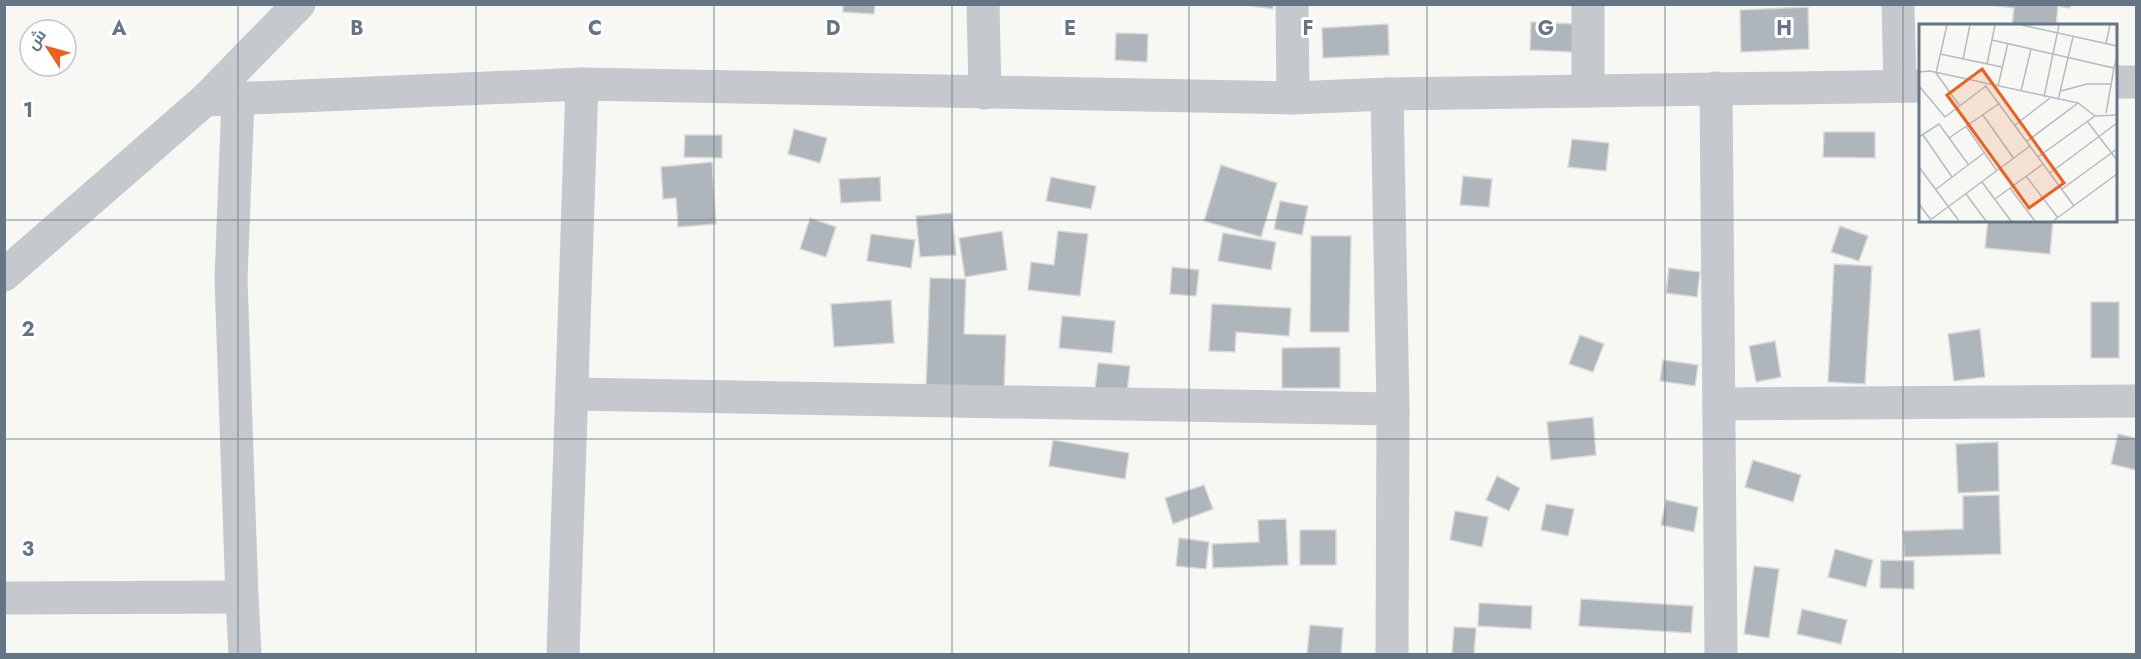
<svg xmlns="http://www.w3.org/2000/svg" width="2141" height="659" viewBox="0 0 2141 659" font-family="Jost,Cairo,sans-serif">
  <style>
    .building { fill: #aeb5bb; stroke: #d9d9d7; stroke-width: 1.5 }
    .lines { fill: none; stroke-linecap: round; stroke-linejoin: round }
    .minor { stroke: #c5c8cc; stroke-width: 33 }
    .grid { fill: none; stroke: #657586; stroke-width: 1.5; stroke-opacity: 0.55 }
    .inset-road { fill: none; stroke: #b4bbc1; stroke-width: 1.5 }
    .view { fill: #e96223; fill-opacity: 0.15; stroke: #e96223; stroke-width: 3 }
    .inset-edge { fill: none; stroke: #657586; stroke-width: 3 }
    .grid-label { font-size: 20px; text-anchor: middle; font-weight: bold; fill: #657586; stroke: #fff; stroke-width: 6; stroke-linejoin: round; paint-order: stroke }
  </style>
  <rect width="100%" height="100%" fill="#f7f7f4"/>
  <g class="building">
    <polygon points="843,4 875,4 874,14 843,12"/>
    <polygon points="1237,4 1273,4 1273,9"/>
    <polygon points="1982,4 2070,4 2070,8 2058,6 2056,26 2012,26 2014,8"/>
    <polygon points="1808,7 1809,49 1741,52 1740,10"/>
    <polygon points="1531,22 1575,24 1573,52 1530,50"/>
    <polygon points="1388,24 1389,55 1323,58 1322,28"/>
    <polygon points="1116,33 1148,34 1147,62 1115,60"/>
    <polygon points="794,129 827,138 820,163 788,154"/>
    <polygon points="1824,132 1875,132 1875,158 1823,157"/>
    <polygon points="685,135 722,135 722,158 684,157"/>
    <polygon points="1572,139 1609,143 1606,171 1568,167"/>
    <polygon points="712,162 716,224 678,227 676,198 663,199 661,167"/>
    <polygon points="1221,165 1277,183 1261,237 1204,221"/>
    <polygon points="1463,176 1492,179 1489,207 1460,205"/>
    <polygon points="880,177 881,201 841,203 839,179"/>
    <polygon points="1051,177 1096,186 1091,209 1046,201"/>
    <polygon points="1280,201 1308,206 1302,235 1274,229"/>
    <polygon points="952,213 956,255 920,257 916,216"/>
    <polygon points="810,218 836,227 826,257 800,249"/>
    <polygon points="1988,220 2053,220 2050,254 1985,248"/>
    <polygon points="1840,226 1868,236 1859,261 1831,252"/>
    <polygon points="1002,231 1007,270 965,277 959,238"/>
    <polygon points="1058,231 1088,234 1080,296 1028,290 1031,262 1054,265"/>
    <polygon points="1223,233 1276,242 1271,270 1218,261"/>
    <polygon points="871,234 915,240 911,268 867,261"/>
    <polygon points="1311,236 1351,236 1349,332 1310,332"/>
    <polygon points="1834,264 1872,266 1865,384 1828,382"/>
    <polygon points="1172,267 1199,270 1196,296 1170,294"/>
    <polygon points="1669,268 1700,272 1697,297 1666,293"/>
    <polygon points="930,278 966,279 964,334 1006,335 1004,389 926,388"/>
    <polygon points="891,300 894,343 834,347 831,304"/>
    <rect x="2091" y="302" width="28" height="56"/>
    <polygon points="1212,304 1291,308 1289,336 1236,332 1235,352 1209,351"/>
    <polygon points="1062,316 1115,321 1112,353 1059,348"/>
    <polygon points="1980,329 1985,377 1954,381 1948,334"/>
    <polygon points="1580,335 1604,344 1593,372 1569,364"/>
    <polygon points="1775,341 1781,377 1756,382 1749,346"/>
    <polygon points="1340,347 1340,388 1282,388 1282,348"/>
    <polygon points="1663,360 1698,365 1695,386 1660,381"/>
    <polygon points="1098,363 1130,366 1127,392 1095,388"/>
    <polygon points="1593,417 1596,455 1551,460 1547,422"/>
    <polygon points="2118,434 2136,438 2136,470 2111,464"/>
    <polygon points="1053,440 1129,453 1125,479 1049,466"/>
    <polygon points="1998,442 1999,491 1958,493 1956,444"/>
    <polygon points="1753,460 1801,475 1793,502 1745,487"/>
    <polygon points="1497,476 1520,488 1509,511 1486,500"/>
    <polygon points="1204,485 1213,509 1173,524 1165,498"/>
    <polygon points="1999,495 2001,554 1904,557 1903,531 1963,529 1963,496"/>
    <polygon points="1666,500 1698,507 1694,532 1661,525"/>
    <polygon points="1546,504 1574,509 1568,536 1541,530"/>
    <polygon points="1455,511 1488,517 1482,547 1450,540"/>
    <polygon points="1286,519 1288,565 1213,568 1212,544 1259,542 1258,520"/>
    <rect x="1300" y="530" width="36" height="35"/>
    <polygon points="1179,538 1209,542 1206,569 1176,566"/>
    <polygon points="1835,549 1873,560 1866,587 1828,577"/>
    <polygon points="1881,560 1914,561 1914,589 1880,588"/>
    <polygon points="1754,566 1779,569 1769,638 1744,634"/>
    <polygon points="1581,599 1693,606 1691,633 1579,626"/>
    <polygon points="1479,603 1532,606 1531,629 1478,626"/>
    <polygon points="1802,609 1847,620 1841,644 1797,634"/>
    <polygon points="1310,625 1343,628 1341,654 1307,654"/>
    <polygon points="1454,627 1476,628 1474,654 1452,654"/>
  </g>
  <g class="lines">
    <g class="minor">
      <polyline points="983,4 985,93"/>
      <polyline points="1292,4 1293,98"/>
      <polyline points="1588,4 1588,91"/>
      <polyline points="1898,4 1900,86"/>
      <polyline points="2116,82 2136,82"/>
      <polyline points="1716,88 1721,654"/>
      <polyline points="1387,94 1393,409 1392,654"/>
      <polyline points="238,99 231,279 242,597 245,654"/>
      <polyline points="205,100 582,84 1293,98 1387,94 1920,86"/>
      <polyline points="4,275 205,100 299,4"/>
      <polyline points="573,394 1393,409"/>
      <polyline points="1719,404 2136,401"/>
      <polyline points="4,598 242,597"/>
      <polyline points="563,654 582,84"/>
    </g>
  </g>
  <path class="grid" d="M 238,4 L 238,654M 476,4 L 476,654M 714,4 L 714,654M 952,4 L 952,654M 1189,4 L 1189,654M 1427,4 L 1427,654M 1665,4 L 1665,654M 1903,4 L 1903,654M 4,220 L 1920,220M 2116,220 L 2136,220M 4,439 L 2136,439"/>
  <g transform="translate(1919 24)">
    <rect width="198" height="198" fill="#f7f7f4"/>
    <path class="inset-road" d="M 28,1 L 17,49 L 40,81M 103,1 L 198,22M 73,16 L 195,44 L 198,33M 187,20 L 191,1M 21,30 L 83,43M 44,35 L 51,1M 68,40 L 76,1M 0,48 L 11,47 L 159,79 L 176,92M 66,61 L 155,182M 0,62 L 26,93 L 67,62M 79,62 L 89,19M 102,67 L 112,25M 142,67 L 168,60 L 192,60M 125,73 L 140,1M 139,76 L 154,13M 187,89 L 195,44M 64,91 L 95,135M 168,97 L 198,136M 96,101 L 131,74M 47,102 L 78,147M 4,111 L 33,153M 0,113 L 20,100 L 49,140M 30,114 L 81,79M 107,118 L 159,79M 119,133 L 176,92 L 198,91M 0,143 L 40,197M 131,149 L 198,99M 107,152 L 139,194M 63,158 L 92,197M 91,164 L 116,197M 143,165 L 198,125M 16,166 L 65,129M 47,170 L 67,197M 76,175 L 124,140M 0,180 L 12,196M 10,197 L 111,122M 134,197 L 198,150"/>
    <path class="view" d="M 63,45 L 145,159 L 110,184 L 28,71 Z"/>
    <rect width="198" height="198" class="inset-edge"/>
  </g>
  <g class="grid-label">
    <text x="119" y="35">A</text>
    <text x="357" y="35">B</text>
    <text x="595" y="35">C</text>
    <text x="833" y="35">D</text>
    <text x="1070" y="35">E</text>
    <text x="1308" y="35">F</text>
    <text x="1546" y="35">G</text>
    <text x="1784" y="35">H</text>
    <text x="28" y="117">1</text>
    <text x="28" y="336">2</text>
    <text x="28" y="556">3</text>
  </g>
  <rect width="2141" height="659" fill="none" stroke="#657586" stroke-width="12"/>
  <g transform="translate(48 48) rotate(306)"><circle r="28" fill="#ffffff" stroke="#c1c8cf" stroke-width="1.5"/>
  <path d="M0-4.5L10 22L0 15L-10 22Z" fill="#e96223"/>
  <text y="-9" font-size="16" font-weight="bold" text-anchor="middle" fill="#657586">ش</text>
  </g>
</svg>
